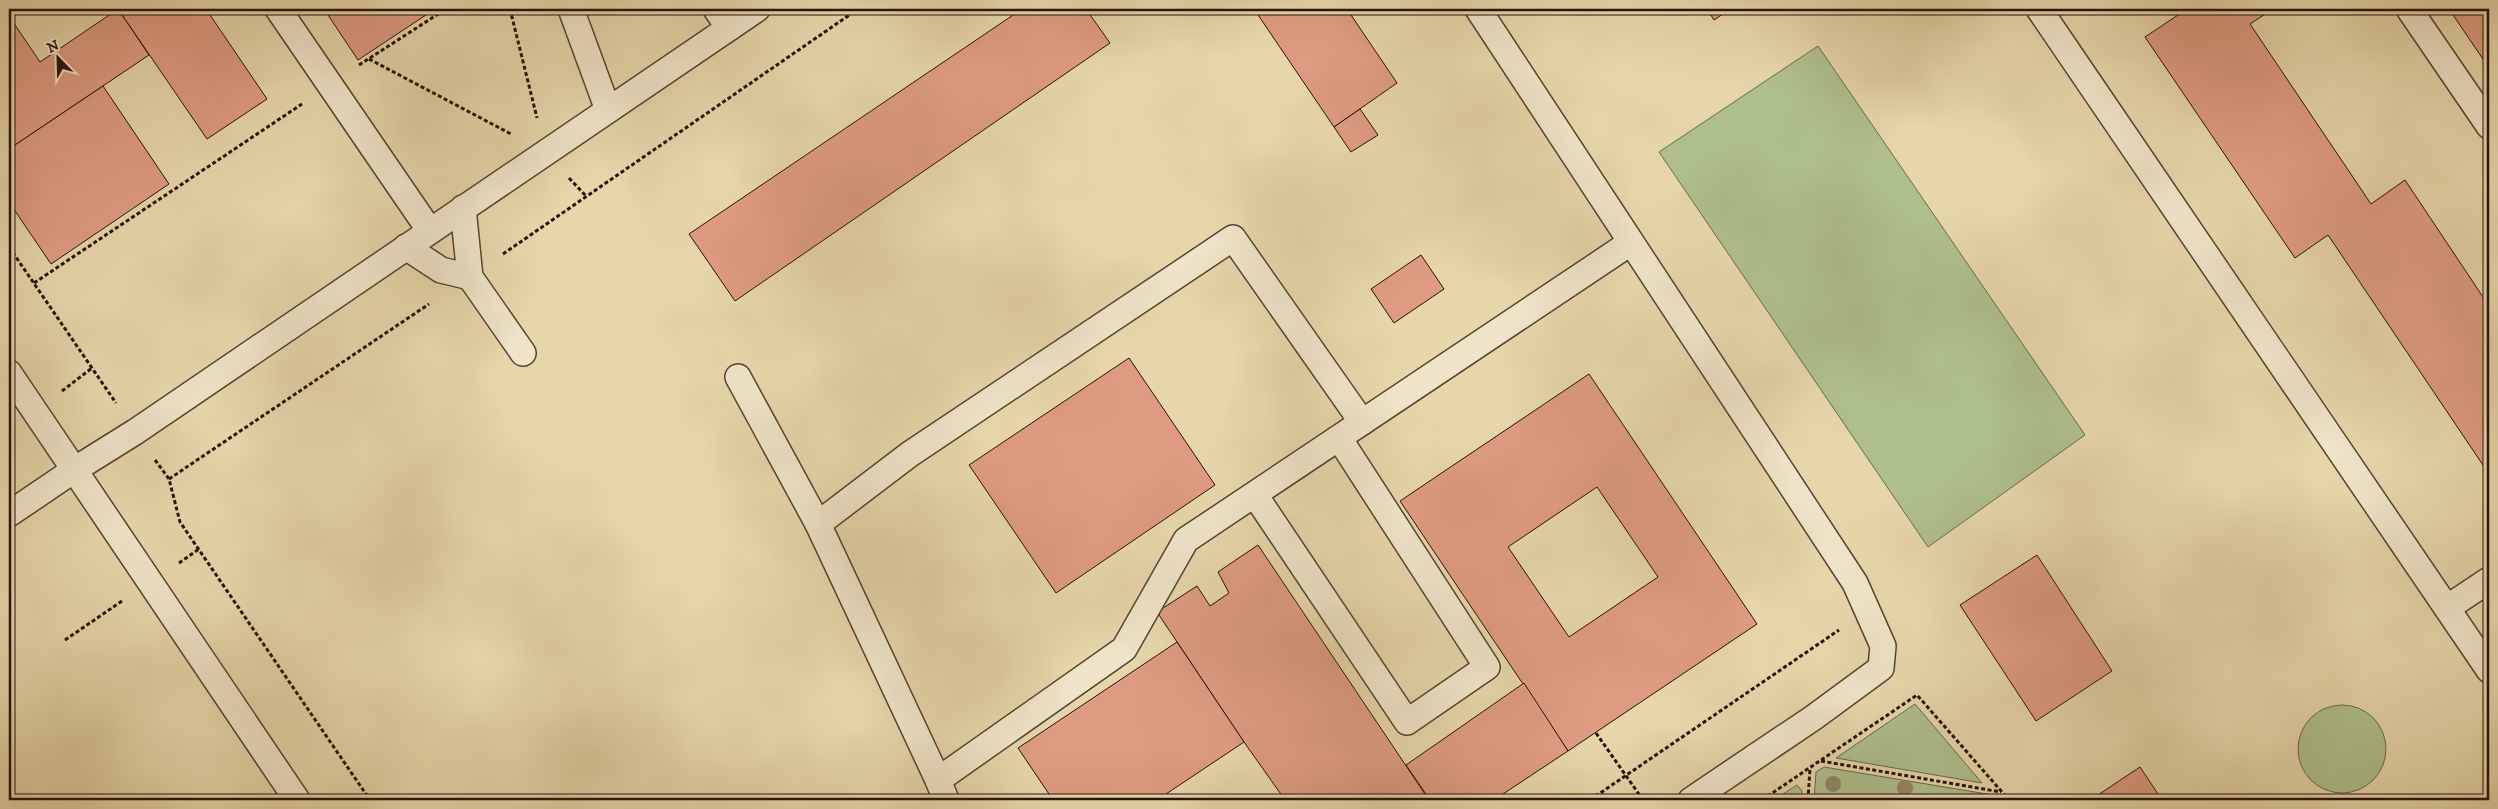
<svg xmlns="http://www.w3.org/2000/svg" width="2498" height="809" viewBox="0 0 2498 809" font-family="'IM FELL DW Pica',serif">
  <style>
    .green { fill: #aebf8d; stroke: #6a684c }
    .building { fill: #de9b81; stroke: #26120a; fill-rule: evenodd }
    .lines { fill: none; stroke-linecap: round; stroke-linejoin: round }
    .lane-casing { stroke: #564332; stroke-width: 28 }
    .path { stroke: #26120a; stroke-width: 3; stroke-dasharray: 4 2.5; stroke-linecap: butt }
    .lane { stroke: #efe4c8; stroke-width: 25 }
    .tree { fill: #938767 }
  </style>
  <rect width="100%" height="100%" fill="#e6d6aa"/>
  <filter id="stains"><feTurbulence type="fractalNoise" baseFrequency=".004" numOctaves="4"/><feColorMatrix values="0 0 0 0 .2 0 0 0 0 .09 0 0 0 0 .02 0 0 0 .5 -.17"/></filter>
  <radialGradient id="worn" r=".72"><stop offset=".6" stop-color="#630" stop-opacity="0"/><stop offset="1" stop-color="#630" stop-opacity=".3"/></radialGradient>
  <g class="green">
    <polygon points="1818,46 2085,435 1928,547 1659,152"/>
    <polygon points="1915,704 1982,783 1836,758"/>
    <circle cx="2342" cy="749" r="44"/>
    <polygon points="1824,767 1993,795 1998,800 1814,800 1816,772"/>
    <polygon points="1797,785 1802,791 1801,800 1774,800"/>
  </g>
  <g class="building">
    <polygon points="118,9 206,9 267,99 207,139"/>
    <polygon points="118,9 149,55 9,149 9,16 40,62"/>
    <polygon points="324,9 435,9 358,60"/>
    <polygon points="1022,9 1086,9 1110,43 735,301 689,234"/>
    <polygon points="1254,9 1347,9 1397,83 1334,127"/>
    <polygon points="1707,9 1730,9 1714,20"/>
    <polygon points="2173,9 2273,9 2250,24 2371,204 2405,180 2489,306 2489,474 2328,235 2295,258 2145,37 2178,15"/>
    <polygon points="2449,9 2489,9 2489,68"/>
    <polygon points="103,86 169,184 51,264 9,202 9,149"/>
    <polygon points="1360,109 1378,135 1351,152 1334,127"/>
    <polygon points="1421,255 1444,289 1394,323 1371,289"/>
    <polygon points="1129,358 1215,485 1056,593 969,465"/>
    <path d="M 1589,374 L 1757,624 L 1568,751 L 1400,501 ZM 1597,487 L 1658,577 L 1569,637 L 1508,547 Z"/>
    <polygon points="1258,545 1429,800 1285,800 1244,742 1157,612 1197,586 1210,606 1229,593 1218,572"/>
    <polygon points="2037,555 2112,671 2036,721 1960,605"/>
    <polygon points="1177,642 1244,742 1157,800 1053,800 1018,748"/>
    <polygon points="1524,683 1568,751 1494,800 1430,800 1406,765"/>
    <polygon points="2140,767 2162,800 2090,800 2095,797"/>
  </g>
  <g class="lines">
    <defs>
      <g id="lane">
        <polyline points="278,9 430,231"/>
        <polyline points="571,9 608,110"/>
        <polyline points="716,9 729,28"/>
        <polyline points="1478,9 1855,583 1883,646 1881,668 1813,718 1691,800"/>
        <polyline points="2039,9 2489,670"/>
        <polyline points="2409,9 2489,126"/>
        <polyline points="463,208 470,277 523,353"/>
        <polyline points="406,247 441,270 470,277"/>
        <polyline points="9,373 297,800"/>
        <polyline points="738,377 818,524 938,780 946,800"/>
        <polyline points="1255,495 1407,722 1487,667 1339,438"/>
        <polyline points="9,514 74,470 135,432 757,9"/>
        <polyline points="818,524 910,454 1233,238 1362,422"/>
        <polyline points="2447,608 2489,580"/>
        <polyline points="938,780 1124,649 1186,540 1630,243"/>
      </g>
    </defs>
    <use href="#lane" class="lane-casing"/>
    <g class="path">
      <polyline points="510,9 537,118"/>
      <polyline points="369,59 511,134"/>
      <polyline points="359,65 446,9"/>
      <polyline points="569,178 586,196"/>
      <polyline points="9,247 116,403"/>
      <polyline points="503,254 858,9"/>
      <polyline points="34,283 302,104"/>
      <polyline points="62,391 92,368"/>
      <polyline points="155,460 169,479 180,522 370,800"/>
      <polyline points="169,479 429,304"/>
      <polyline points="179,563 199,549"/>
      <polyline points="65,640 122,601"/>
      <polyline points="1596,733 1643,800"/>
      <polyline points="1821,761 2001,792"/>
      <polyline points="1590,800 1839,630"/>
      <polyline points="1762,800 1917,695 2009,800"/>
      <polyline points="1808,800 1810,768"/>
    </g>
    <use href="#lane" class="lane"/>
  </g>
  <g class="tree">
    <circle cx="1833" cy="784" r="8"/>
    <circle cx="1905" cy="788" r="8"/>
  </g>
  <rect width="2498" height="809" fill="none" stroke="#e6d6aa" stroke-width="30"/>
  <rect x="10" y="10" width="2478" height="789" fill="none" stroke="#26120a" stroke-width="2.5"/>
  <rect x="15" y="15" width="2468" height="779" fill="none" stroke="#26120a"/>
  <g transform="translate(58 58) rotate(337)" stroke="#efe4c8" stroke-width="4" paint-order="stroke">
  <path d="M0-4L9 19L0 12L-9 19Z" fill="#26120a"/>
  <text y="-8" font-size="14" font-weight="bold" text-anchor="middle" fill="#26120a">N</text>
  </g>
  <rect width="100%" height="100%" filter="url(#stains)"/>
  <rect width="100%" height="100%" fill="url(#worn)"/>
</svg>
